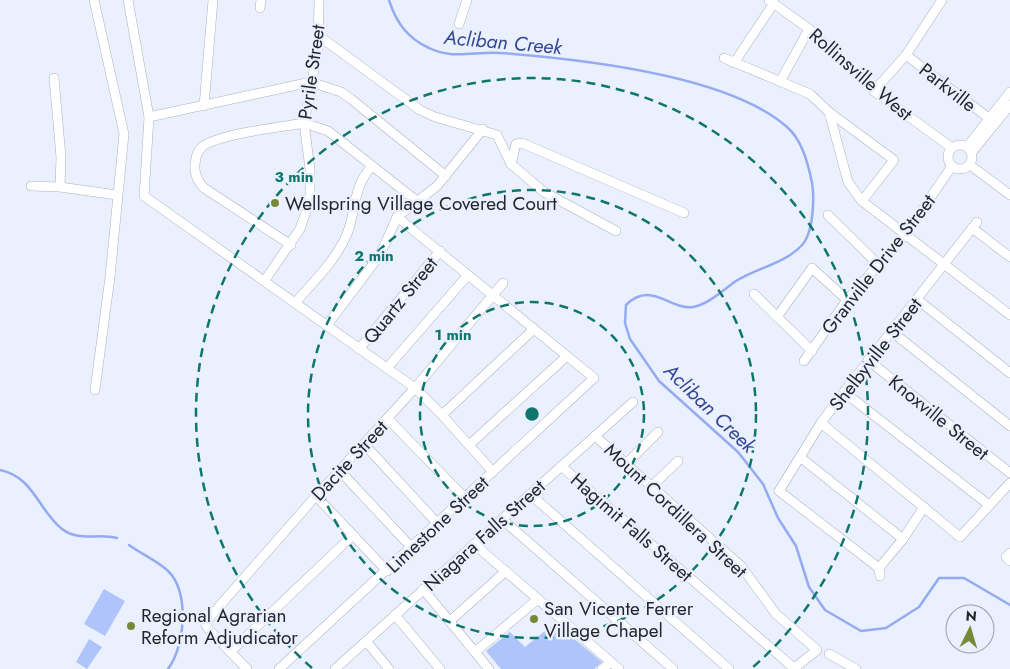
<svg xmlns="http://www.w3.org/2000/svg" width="1010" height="669" viewBox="0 0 1010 669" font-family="Jost,sans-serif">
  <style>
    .green { fill: #b0c4fc }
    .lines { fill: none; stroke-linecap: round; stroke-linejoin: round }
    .stream { stroke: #95abef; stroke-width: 2.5 }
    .minor-casing { stroke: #acb1bf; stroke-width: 10 }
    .minor { stroke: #fff; stroke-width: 9 }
    .ring { fill: none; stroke: #0f766e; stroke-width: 2.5; stroke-dasharray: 9 6 }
    .poi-dot { fill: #778837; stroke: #eaf0fe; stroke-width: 2 }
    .labels { text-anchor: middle; stroke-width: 5; stroke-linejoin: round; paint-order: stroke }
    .street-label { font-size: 19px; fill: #24262b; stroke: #eaf0fe }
    .poi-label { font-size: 19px; fill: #24262b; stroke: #eaf0fe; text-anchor: start }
    .water-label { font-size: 20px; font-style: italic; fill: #344795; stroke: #eaf0fe }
    .centre { fill: #0f766e; stroke: #eaf0fe; stroke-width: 2.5 }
    .ring-label { font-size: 15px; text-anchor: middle; font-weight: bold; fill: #0f766e; stroke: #eaf0fe; stroke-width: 5; stroke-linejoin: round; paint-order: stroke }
  </style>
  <rect width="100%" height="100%" fill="#eaf0fe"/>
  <g class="green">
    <polygon points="104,589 125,601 105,636 84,624"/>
    <polygon points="555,623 602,662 594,669 501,669 486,651 510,632 525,647"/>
    <polygon points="89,639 102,647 87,669 76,662"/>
  </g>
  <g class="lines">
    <g class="stream">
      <path d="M 389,0 C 396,22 407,38 429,48 C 453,60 476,51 501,53 C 578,59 728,75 787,127 C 801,139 807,160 811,178 C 815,194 814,232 802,245 C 786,263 757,268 736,281 C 723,290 709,304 693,307 C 669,310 651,280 626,305 L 625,323 L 630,339 L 659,381 L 738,452 L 763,484 L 778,518 L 796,546 L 809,587 L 825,610 L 861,631 L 886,628 L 919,607 L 939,578 L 964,578 L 1010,605"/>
      <path d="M 0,470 C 34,477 38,510 62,529 C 79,542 98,533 117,538"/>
      <path d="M 129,545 C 141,554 158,561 168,571 C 190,591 185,647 168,669"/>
    </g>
    <defs>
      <g id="minor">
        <polyline points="94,0 124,134 110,277 95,390"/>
        <polyline points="128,0 149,117 144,196 415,388 442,415 493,472"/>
        <polyline points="769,0 809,29 874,91 952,148"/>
        <polyline points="260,8 261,0"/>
        <polyline points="459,24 467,0"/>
        <polyline points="319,36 420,110 435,117 497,135 511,164 544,192 616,231"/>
        <polyline points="906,55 990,119"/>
        <polyline points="724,58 810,94 829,112 894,160 862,201"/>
        <polyline points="734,63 774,3"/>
        <polyline points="54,78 61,157 60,187"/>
        <polyline points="781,80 809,29"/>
        <polyline points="874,91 906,55 942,0"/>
        <polyline points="204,106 213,0"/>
        <polyline points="829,112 848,182 862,201 1010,315"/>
        <polyline points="149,117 311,82 341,92 351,99 446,176"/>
        <circle cx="960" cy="157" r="12"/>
        <polyline points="967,147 1010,92"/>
        <polyline points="972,152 1010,105"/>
        <polyline points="511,164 516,144 522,143 684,213"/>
        <polyline points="970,165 1010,195"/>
        <polyline points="31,186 60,187 117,195"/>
        <polyline points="828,215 879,265"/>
        <polyline points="972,228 1010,257"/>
        <path d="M 291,245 L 204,188 C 197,181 194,174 195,164 C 196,156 197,152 202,147 C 217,134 282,127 304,123 L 328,131 L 418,202"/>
        <polyline points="265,280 300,229 310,200 310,169 304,123 318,49 319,0"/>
        <polyline points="754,294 812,351"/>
        <polyline points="918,300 1010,373"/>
        <path d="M 296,302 C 314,281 336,260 347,234 C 357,209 352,188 372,166"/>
        <polyline points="777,317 812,268 847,300"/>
        <polyline points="327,325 380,255 397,217 437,186 483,129"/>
        <polyline points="891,331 1010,426"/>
        <polyline points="359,349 440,251"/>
        <polyline points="868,360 1010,473"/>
        <polyline points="804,361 847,300 905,235 952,166"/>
        <polyline points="387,368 468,275"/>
        <polyline points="844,392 989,505"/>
        <polyline points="442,415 534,329"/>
        <polyline points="388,419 465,498"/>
        <polyline points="821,423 960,537 1010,483"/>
        <polyline points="595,436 741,566 776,614 817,650 793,669"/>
        <polyline points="364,444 437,523"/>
        <polyline points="469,445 567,356"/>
        <polyline points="800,457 903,539"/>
        <polyline points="626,464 658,432"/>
        <polyline points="561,466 795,669"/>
        <polyline points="340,471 412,548"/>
        <polyline points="652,486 678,461"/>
        <polyline points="530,494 729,669"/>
        <polyline points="316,496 387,571"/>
        <polyline points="502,519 673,669"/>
        <polyline points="474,544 619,669"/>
        <polyline points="1010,553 1006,557 1010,561"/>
        <polyline points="879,568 779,491 821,423 844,392 977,222"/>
        <polyline points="880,576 879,568 903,539 924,507"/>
        <polyline points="423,589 489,669"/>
        <polyline points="395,615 440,669"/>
        <polyline points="450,621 506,571"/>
        <polyline points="366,641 389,669"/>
        <polyline points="230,652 353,535"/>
        <polyline points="475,652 538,599"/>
        <polyline points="829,654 856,669"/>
        <polyline points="247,669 209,630 206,625 208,619 316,496 415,388 503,283"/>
        <polyline points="279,669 594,378 397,217"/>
        <polyline points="335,669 633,402"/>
        <polyline points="602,669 611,662"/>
      </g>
    </defs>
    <use href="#minor" class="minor-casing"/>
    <use href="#minor" class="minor"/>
  </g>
  <g class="ring">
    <circle cx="532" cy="414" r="112"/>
    <circle cx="532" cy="414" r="224"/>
    <path d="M312 668A336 336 0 1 1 752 668"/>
  </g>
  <g class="poi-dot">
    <circle cx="275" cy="203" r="5"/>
    <circle cx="534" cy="619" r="5"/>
    <circle cx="131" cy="626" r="5"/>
  </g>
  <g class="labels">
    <g class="street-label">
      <text transform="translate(311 72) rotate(-82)" y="7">Pyrile Street</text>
      <text transform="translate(861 74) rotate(41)" y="7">Rollinsville West</text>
      <text transform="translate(948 87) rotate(38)" y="7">Parkville</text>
      <text transform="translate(878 264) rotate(-52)" y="7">Granville Drive Street</text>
      <text transform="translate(400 300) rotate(-51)" y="7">Quartz Street</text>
      <text transform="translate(875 354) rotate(-52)" y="7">Shelbyville Street</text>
      <text transform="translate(939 417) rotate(39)" y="7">Knoxville Street</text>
      <text transform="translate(349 460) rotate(-47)" y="7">Dacite Street</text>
      <text transform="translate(676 510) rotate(43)" y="7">Mount Cordillera Street</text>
      <text transform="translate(437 524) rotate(-43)" y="7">Limestone Street</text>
      <text transform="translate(632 527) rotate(41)" y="7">Hagimit Falls Street</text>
      <text transform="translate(484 535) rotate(-42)" y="7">Niagara Falls Street</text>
    </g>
    <g class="poi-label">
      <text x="285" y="210">Wellspring Village Covered Court</text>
      <text x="544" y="615">San Vicente Ferrer<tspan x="544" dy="22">Village Chapel</tspan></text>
      <text x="141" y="622">Regional Agrarian<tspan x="141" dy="22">Reform Adjudicator</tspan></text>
    </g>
    <g class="water-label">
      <text transform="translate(503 42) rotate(5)" y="7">Acliban Creek</text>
      <text transform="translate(710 408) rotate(44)" y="7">Acliban Creek</text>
    </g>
  </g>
  <circle cx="532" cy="414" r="8" class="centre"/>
  <g class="ring-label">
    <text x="294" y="182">3 min</text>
    <text x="374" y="261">2 min</text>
    <text x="453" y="340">1 min</text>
  </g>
  <g transform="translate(970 629) rotate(5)"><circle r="24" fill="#eaf0fe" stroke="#9b9faa"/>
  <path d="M0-4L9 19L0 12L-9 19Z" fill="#778837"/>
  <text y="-8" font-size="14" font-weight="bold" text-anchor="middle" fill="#24262b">N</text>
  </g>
</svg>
